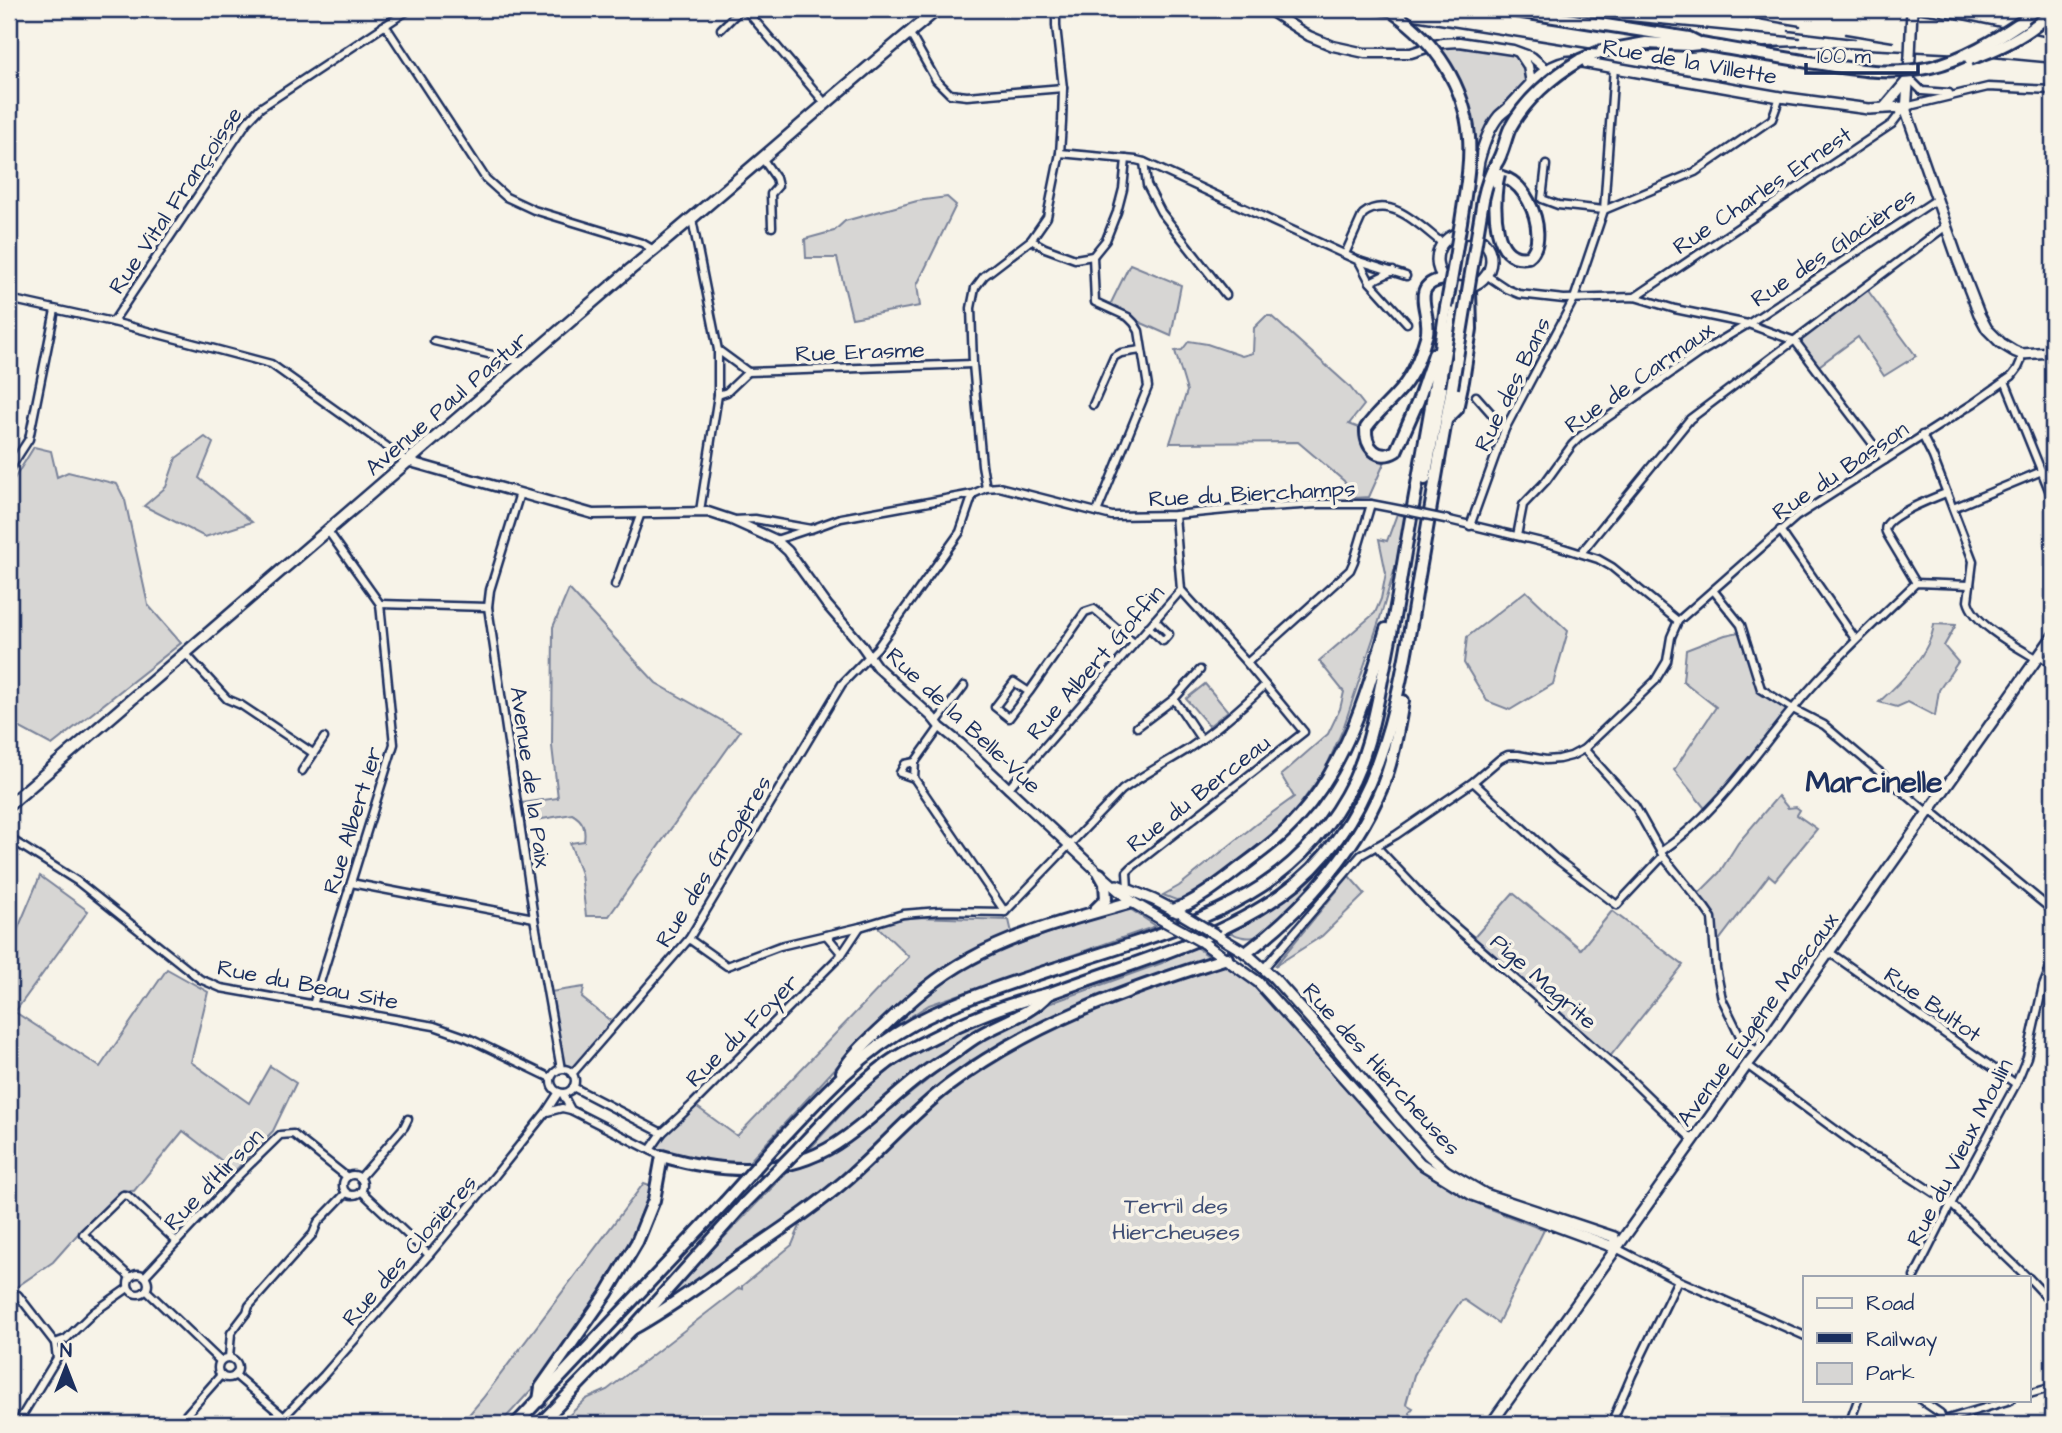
<svg xmlns="http://www.w3.org/2000/svg" width="2062" height="1433" viewBox="0 0 2062 1433" font-family="'Architects Daughter',sans-serif">
  <style>
    .green { fill: #d7d6d4; stroke: #798299; stroke-width: 2 }
    .lines { fill: none; stroke-linecap: round; stroke-linejoin: round }
    .minor-casing { stroke: #1b2f5e; stroke-width: 11 }
    .tertiary-casing { stroke: #1b2f5e; stroke-width: 13 }
    .secondary-casing { stroke: #1b2f5e; stroke-width: 14 }
    .primary-casing { stroke: #1b2f5e; stroke-width: 15 }
    .motorway-casing { stroke: #1b2f5e; stroke-width: 16 }
    .minor { stroke: #f7f3e8; stroke-width: 6 }
    .tertiary { stroke: #f7f3e8; stroke-width: 8 }
    .secondary { stroke: #f7f3e8; stroke-width: 9 }
    .primary { stroke: #f7f3e8; stroke-width: 10 }
    .motorway { stroke: #f7f3e8; stroke-width: 10 }
    .rail { stroke: #1b2f5e; stroke-width: 2.5 }
    .minor-bridge-casing { stroke: #1b2f5e; stroke-width: 11; stroke-linecap: butt }
    .secondary-bridge-casing { stroke: #1b2f5e; stroke-width: 14; stroke-linecap: butt }
    .motorway-bridge-casing { stroke: #1b2f5e; stroke-width: 16; stroke-linecap: butt }
    .minor-bridge { stroke: #f7f3e8; stroke-width: 6 }
    .secondary-bridge { stroke: #f7f3e8; stroke-width: 9 }
    .motorway-bridge { stroke: #f7f3e8; stroke-width: 10 }
    .labels { text-anchor: middle; stroke-width: 7; stroke-linejoin: round; paint-order: stroke }
    .street-label { font-size: 23px; fill: #1b2f5e; stroke: #f7f3e8 }
    .park-label { font-size: 23px; fill: #415076; stroke: #f7f3e8 }
    .district-label { font-size: 30px; font-weight: bold; fill: #1b2f5e; stroke: #f7f3e8 }
  </style>
  <rect width="100%" height="100%" fill="#f7f3e8"/>
  <filter id="ink" filterUnits="userSpaceOnUse"><feTurbulence type="fractalNoise" baseFrequency=".0143" numOctaves="2"/><feDisplacementMap in="SourceGraphic" scale="14" xChannelSelector="R" yChannelSelector="G"/><feConvolveMatrix kernelMatrix="1 2 1 2 8 2 1 2 1" color-interpolation-filters="sRGB"/></filter>
  <g filter="url(#ink)">
    <g class="green">
      <path d="M 1458,44 L 1513,54 L 1542,70 L 1508,101 L 1494,118 L 1479,151 L 1474,147 C 1472,111 1461,77 1440,48 Z"/>
      <polygon points="947,197 956,205 917,285 920,306 852,318 837,258 806,258 805,239 834,231 845,221 917,201"/>
      <polygon points="1130,264 1181,285 1171,336 1128,317 1110,305"/>
      <polygon points="1866,288 1916,356 1884,376 1858,337 1816,368 1795,341"/>
      <path d="M 1266,316 L 1271,316 L 1349,386 L 1364,405 L 1349,424 L 1362,429 C 1364,448 1365,457 1386,459 L 1369,497 L 1353,498 L 1344,481 L 1298,442 L 1170,443 L 1187,391 L 1175,351 L 1182,350 L 1189,341 L 1207,344 L 1242,356 L 1253,353 L 1254,328 Z"/>
      <polygon points="205,437 213,443 199,478 252,522 205,537 144,506 166,487 176,458"/>
      <polygon points="34,447 51,451 57,477 68,472 117,484 125,500 148,605 181,643 52,745 9,722 9,487"/>
      <polygon points="1397,514 1405,516 1396,565 1381,615 1343,729 1325,770 1298,807 1279,828 1218,878 1185,899 1176,900 1163,895 1179,886 1255,825 1294,797 1281,775 1328,734 1340,709 1344,692 1319,661 1375,613 1381,599 1386,573 1379,539 1387,541"/>
      <path d="M 569,589 L 656,683 L 740,731 L 609,916 L 586,916 L 581,874 L 570,843 L 584,841 C 586,828 583,820 572,814 L 524,822 L 521,803 L 558,798 L 552,746 L 553,627 Z"/>
      <polygon points="1526,591 1568,631 1553,684 1510,710 1487,701 1464,663 1467,637"/>
      <path d="M 1934,624 L 1956,625 L 1944,646 L 1958,662 L 1939,690 L 1935,716 L 1908,702 L 1897,707 L 1879,702 C 1900,683 1931,653 1934,624 Z"/>
      <polygon points="1739,632 1750,640 1759,673 1766,688 1792,704 1793,709 1707,811 1674,770 1716,707 1683,681 1686,650 1725,635"/>
      <polygon points="1205,684 1228,711 1209,726 1186,699"/>
      <polygon points="1778,796 1788,808 1796,807 1800,810 1797,815 1817,829 1775,880 1769,875 1714,947 1712,918 1696,896 1719,873 1738,843"/>
      <path d="M 1339,847 L 1344,850 C 1328,869 1276,932 1254,937 C 1245,939 1236,935 1228,932 C 1275,908 1304,887 1339,847 Z"/>
      <polygon points="40,876 88,911 15,1012 100,1067 167,969 208,992 191,1062 249,1103 270,1066 296,1083 273,1131 235,1171 183,1131 134,1191 123,1190 76,1236 53,1262 9,1292 9,950"/>
      <polygon points="1349,876 1365,894 1322,936 1275,966"/>
      <polygon points="1513,893 1581,949 1612,911 1683,965 1608,1059 1471,941"/>
      <path d="M 1130,909 L 1156,926 L 929,1005 L 894,1027 C 908,1010 922,996 940,983 C 974,957 1032,939 1073,925 C 1092,919 1110,911 1130,909 Z"/>
      <polygon points="916,917 1009,920 1012,933 961,956 929,978 900,1002 842,1061 747,1164 714,1162 650,1150 693,1104 737,1136 909,957 878,927 888,921"/>
      <polygon points="1194,946 1210,957 1209,961 1170,972 1043,1020 970,1061 892,1128 859,1161 801,1212 740,1250 658,1306 790,1169 822,1160 862,1132 978,1040 1048,1004 1162,963 1176,954"/>
      <polygon points="1227,958 1258,982 1420,1163 1465,1195 1485,1207 1544,1230 1498,1323 1464,1300 1460,1302 1430,1346 1414,1375 1406,1404 1413,1408 1410,1412 1412,1424 560,1424 586,1399 607,1390 739,1288 742,1289 742,1286 792,1245 805,1214 948,1086 1050,1023"/>
      <polygon points="584,987 582,998 612,1022 574,1067 563,1065 550,992"/>
      <path d="M 1016,1008 L 1017,1011 L 857,1125 L 828,1144 L 808,1151 C 836,1120 864,1087 898,1063 C 934,1038 975,1023 1016,1008 Z"/>
      <polygon points="644,1183 652,1186 644,1224 584,1317 532,1389 500,1424 461,1424 483,1398"/>
    </g>
    <g class="lines">
      <defs>
        <g id="minor">
          <polyline points="745,9 825,103"/>
          <polyline points="383,26 385,25 486,179 506,197 534,210 642,243 654,250"/>
          <polyline points="721,29 741,9"/>
          <polyline points="909,32 936,80 950,94 967,96 1063,88"/>
          <polyline points="1908,77 1922,91 1949,93"/>
          <polyline points="1060,153 1136,160 1144,162 1359,261 1406,276"/>
          <polyline points="762,158 776,178 778,186 771,194 772,227"/>
          <polyline points="1144,162 1147,185 1161,212 1226,295"/>
          <polyline points="1546,165 1542,199 1558,205 1604,210 1695,172 1772,119 1780,97"/>
          <polyline points="692,219 718,350 718,395 727,392 748,372 718,350"/>
          <polyline points="1031,240 1045,248 1075,259 1093,256 1106,240 1117,212 1123,189 1126,159"/>
          <path d="M 1345,254 L 1363,214 C 1390,193 1421,227 1442,243"/>
          <polyline points="1093,256 1095,302 1128,317 1134,323 1139,331 1148,387 1097,512"/>
          <polyline points="1359,261 1370,282 1407,323"/>
          <polyline points="1486,275 1507,289 1519,294 1564,299 1635,297 1675,309 1748,324 1795,341"/>
          <polyline points="1370,282 1393,271"/>
          <polyline points="1635,297 1892,124 1905,107 1988,87 2053,90"/>
          <polyline points="9,299 113,322 271,364 407,461"/>
          <polyline points="113,322 247,122 260,108 410,9"/>
          <polyline points="434,341 522,362"/>
          <polyline points="1795,341 1885,460"/>
          <polyline points="748,372 973,364"/>
          <polyline points="2005,381 2053,500"/>
          <polyline points="1476,396 1505,429"/>
          <polyline points="1093,405 1114,357 1121,353 1141,350"/>
          <path d="M 1922,435 L 1933,457 L 1973,561 L 1968,601 C 1974,625 2017,647 2037,659"/>
          <polyline points="9,470 29,439 55,310"/>
          <polyline points="986,488 982,465 973,364 971,308 975,288 984,276 1031,240 1047,217 1060,153 1062,123 1063,88 1056,26 1056,9"/>
          <polyline points="520,493 490,590 488,607 534,918 561,1069"/>
          <polyline points="1953,508 2042,471"/>
          <polyline points="700,511 718,395"/>
          <polyline points="1445,519 1554,545 1598,559 1612,567 1678,621"/>
          <polyline points="734,520 755,519 811,529 841,518 973,494 986,488 999,487 1112,516 1175,515 1236,509 1317,504 1371,504 1402,510"/>
          <polyline points="1470,526 1505,429 1574,299 1604,210 1614,67"/>
          <polyline points="1780,530 1856,640"/>
          <polyline points="1517,536 1523,505 1546,481 1572,445 1581,436 1698,354 1748,324 1937,199"/>
          <polyline points="776,540 809,529"/>
          <polyline points="1581,553 1690,419 1946,226"/>
          <path d="M 1916,583 L 1888,536 C 1886,532 1884,530 1886,526 C 1893,514 1933,498 1946,493"/>
          <polyline points="615,585 641,513"/>
          <polyline points="1713,590 1741,625 1761,689 1793,709 1824,725 1928,813"/>
          <polyline points="380,604 488,607"/>
          <polyline points="1148,627 1163,641 1169,634 1155,620"/>
          <polyline points="185,653 227,699 241,705 313,753"/>
          <polyline points="2040,655 2053,665"/>
          <polyline points="1247,663 1350,570 1354,561 1371,504"/>
          <polyline points="1029,692 1014,682 995,707 1009,718 1029,692 1085,612 1094,609 1134,643"/>
          <polyline points="1174,699 1200,670"/>
          <polyline points="936,723 964,686"/>
          <polyline points="1137,727 1174,699 1201,739"/>
          <polyline points="1584,749 1635,806 1663,856 1705,908 1712,918 1716,968 1722,999 1743,1042 1757,1051"/>
          <polygon points="915,762 914,778 900,773 905,764"/>
          <polyline points="915,762 940,727"/>
          <polyline points="302,771 324,738"/>
          <polyline points="914,778 1005,912"/>
          <polyline points="1473,782 1554,857 1617,905 1663,856"/>
          <polyline points="1008,789 1181,590"/>
          <polyline points="1930,810 2053,911"/>
          <polyline points="9,838 77,881 200,979 221,988 434,1026 468,1038 551,1078"/>
          <polyline points="1376,846 1437,911 1629,1078 1693,1140"/>
          <path d="M 1662,851 C 1714,816 1753,757 1792,710 C 1830,664 1873,624 1916,583 L 1970,585"/>
          <polyline points="351,883 534,918"/>
          <polyline points="1128,889 1127,872 1132,867 1304,732 1247,663 1181,590 1175,515"/>
          <polyline points="826,935 842,954"/>
          <polyline points="689,939 727,966 780,946 860,927"/>
          <polyline points="1829,952 2016,1084"/>
          <polyline points="1264,968 1361,855 1396,835 1473,782 1500,759 1508,755 1518,755 1546,760 1559,759 1571,756 1584,749 1655,681 1667,661 1671,637 1678,621 1796,517 1974,403 2012,376 2018,368 2021,361 2021,354"/>
          <polyline points="313,1005 394,744 380,604 328,531"/>
          <polyline points="1747,1065 1870,1155 1882,1159 1951,1204 2027,1277"/>
          <circle cx="563" cy="1081" r="12"/>
          <polyline points="572,1074 689,939 842,684 877,648 960,532 973,494"/>
          <polyline points="573,1087 662,1133"/>
          <polyline points="562,1093 571,1110 662,1156"/>
          <polyline points="547,1112 562,1108 571,1110"/>
          <path d="M 650,1150 L 662,1133 L 693,1104 L 842,954 L 860,927 L 903,914 L 939,911 L 1005,912 L 1122,790 C 1144,774 1166,763 1188,749 C 1216,730 1241,708 1265,685"/>
          <circle cx="353" cy="1185" r="10"/>
          <polyline points="360,1178 404,1127 408,1119"/>
          <polyline points="361,1191 429,1255"/>
          <polyline points="1616,1248 1678,1280 1805,1336"/>
          <circle cx="138" cy="1284" r="10"/>
          <polyline points="145,1276 238,1176 280,1135 293,1134 347,1177"/>
          <polyline points="130,1277 83,1234 123,1195 128,1196 177,1242"/>
          <polyline points="1914,1277 1951,1204 2016,1084 2027,1057 2043,986 2053,961"/>
          <polyline points="2029,1278 2053,1304"/>
          <polyline points="146,1290 220,1361"/>
          <polyline points="9,1295 18,1295 55,1343"/>
          <circle cx="228" cy="1368" r="10"/>
          <polyline points="229,1358 231,1333 247,1312 249,1306 313,1234 318,1222 346,1193"/>
          <polyline points="235,1375 284,1417"/>
          <polyline points="2029,1394 2053,1387"/>
          <polyline points="1921,1400 1940,1413 1943,1420"/>
          <polyline points="17,1424 57,1358 55,1343 66,1339 94,1312 128,1288"/>
          <polyline points="178,1424 221,1375"/>
          <polyline points="277,1424 324,1375 429,1255 494,1177 546,1112 559,1092"/>
          <polyline points="1611,1424 1632,1375 1678,1280"/>
          <polyline points="1849,1424 1858,1400"/>
          <polyline points="1931,1424 2011,1400"/>
        </g>
        <g id="tertiary">
          <polyline points="1267,9 1309,36 1333,46 1365,53 1411,53 1442,43 1459,42 1513,50 1532,57 1547,70"/>
          <polyline points="1520,54 1528,66 1531,83"/>
          <polyline points="407,461 593,514 708,512 732,520 776,540 788,551 827,605 860,643 877,667 932,717 940,727 960,743 1100,874"/>
        </g>
        <g id="secondary">
          <polyline points="1910,56 1906,111 1958,260 1979,314 1987,329 2001,343 2014,351 2021,354 2053,352"/>
          <polyline points="1884,108 1907,81"/>
          <circle cx="1464" cy="260" r="27"/>
          <path d="M 1461,233 C 1475,220 1475,180 1479,161 C 1483,146 1489,128 1499,116 C 1503,112 1508,109 1511,105 C 1529,86 1547,60 1576,61 L 1780,97 L 1869,109 L 1905,107"/>
          <polyline points="1101,875 1132,902 1166,922"/>
          <polyline points="1117,885 1154,900 1177,912"/>
          <polyline points="1218,936 1246,953 1274,978 1330,1041 1400,1124 1428,1155 1446,1171 1485,1194 1614,1237 1616,1248"/>
          <polyline points="1202,942 1258,982 1420,1163 1472,1195 1616,1248"/>
          <polyline points="1491,1424 1747,1065 1766,1041 2053,636"/>
        </g>
        <path id="primary" d="M 9,805 L 631,269 C 735,184 834,94 938,9"/>
        <g id="motorway">
          <polyline points="2023,21 2037,9"/>
          <polyline points="1580,60 1602,51"/>
          <path d="M 1479,183 C 1519,152 1555,238 1528,257 C 1492,264 1494,205 1497,183"/>
          <path d="M 1434,354 L 1418,401 L 1396,451 C 1378,462 1365,447 1366,428 C 1378,410 1398,397 1409,378 C 1417,366 1422,351 1426,337 C 1434,315 1406,285 1444,279"/>
          <polyline points="1446,420 1457,409 1463,381 1471,329 1470,289"/>
          <polyline points="1425,479 1455,313 1456,302 1452,285"/>
          <polyline points="1095,910 1106,899 1105,883 1100,874"/>
          <path d="M 1173,910 C 1193,904 1219,884 1237,870 C 1258,854 1280,839 1298,818 C 1345,766 1367,695 1386,629"/>
          <path d="M 1246,953 C 1305,908 1362,845 1387,774 C 1395,751 1399,725 1403,701"/>
          <path d="M 842,1072 C 853,1053 869,1040 885,1025 C 911,1000 938,976 970,959 C 1018,932 1079,917 1132,902"/>
          <path d="M 775,1146 C 817,1101 858,1054 913,1024 C 979,989 1060,968 1131,944 C 1229,911 1306,878 1354,780 C 1366,754 1372,728 1378,700 C 1385,665 1392,630 1398,595 C 1409,524 1423,454 1435,383 C 1439,358 1442,332 1446,307"/>
          <path d="M 799,1148 C 826,1119 853,1089 885,1065 C 899,1054 916,1046 932,1038 C 969,1019 1007,1003 1048,994 C 1125,965 1215,942 1282,894 C 1383,822 1399,695 1418,582 C 1429,517 1440,452 1452,388"/>
          <path d="M 632,1329 C 667,1310 697,1287 730,1264 C 769,1237 809,1212 846,1180 C 881,1150 911,1114 948,1086 C 1031,1023 1128,989 1227,958"/>
          <path d="M 539,1401 L 541,1387 L 607,1293 L 637,1242 L 654,1200 L 662,1156 C 720,1173 783,1178 836,1144 C 868,1124 893,1096 923,1074 C 933,1066 944,1060 954,1053 C 962,1047 971,1040 980,1035 C 1002,1022 1031,1014 1048,994"/>
          <polyline points="516,1424 725,1202"/>
          <polyline points="540,1424 632,1329 744,1204"/>
        </g>
      </defs>
      <use href="#minor" class="minor-casing"/>
      <use href="#tertiary" class="tertiary-casing"/>
      <use href="#secondary" class="secondary-casing"/>
      <use href="#primary" class="primary-casing"/>
      <use href="#motorway" class="motorway-casing"/>
      <use href="#minor" class="minor"/>
      <use href="#tertiary" class="tertiary"/>
      <use href="#secondary" class="secondary"/>
      <use href="#primary" class="primary"/>
      <use href="#motorway" class="motorway"/>
      <g class="rail">
        <polyline points="1344,9 1593,49 1647,51 1806,46 1979,55"/>
        <polyline points="1468,9 1547,22"/>
        <polyline points="1532,9 1596,18 1800,38"/>
        <polyline points="1700,9 1800,26"/>
        <polyline points="1892,9 1967,20 2053,38"/>
        <polyline points="1589,27 1637,32"/>
        <polyline points="1789,31 1855,39"/>
        <polyline points="1845,34 1893,42"/>
        <polyline points="1970,55 2053,63"/>
      </g>
      <defs>
        <polyline id="minor-bridge" points="1402,510 1445,519"/>
        <g id="secondary-bridge">
          <polyline points="1910,56 1912,9"/>
          <polyline points="1183,915 1218,936"/>
          <polyline points="1166,922 1202,942"/>
        </g>
        <g id="motorway-bridge">
          <path d="M 1502,9 L 1689,38 L 1701,44 C 1735,50 1769,55 1803,61 C 1846,68 1888,77 1931,67 C 1964,59 1995,40 2023,21"/>
          <path d="M 1394,13 C 1435,41 1465,86 1469,137 C 1471,166 1465,194 1461,222 C 1456,250 1452,279 1446,307"/>
          <polyline points="1602,51 1646,43 1690,45 1700,44"/>
          <path d="M 1970,59 C 2000,49 2030,33 2053,11"/>
          <polyline points="1497,183 1499,174"/>
          <path d="M 1452,388 L 1483,200 C 1486,186 1489,175 1496,164 C 1503,154 1505,139 1510,128 C 1525,100 1553,76 1580,60"/>
          <polyline points="725,1202 775,1146"/>
          <polyline points="744,1204 799,1148"/>
        </g>
      </defs>
      <use href="#minor-bridge" class="minor-bridge-casing"/>
      <use href="#secondary-bridge" class="secondary-bridge-casing"/>
      <use href="#motorway-bridge" class="motorway-bridge-casing"/>
      <use href="#minor-bridge" class="minor-bridge"/>
      <use href="#secondary-bridge" class="secondary-bridge"/>
      <use href="#motorway-bridge" class="motorway-bridge"/>
    </g>
  </g>
  <g class="labels">
    <g class="street-label">
      <text transform="translate(1690 61) rotate(10)" y="8">Rue de la Villette</text>
      <text transform="translate(1762 190) rotate(-34)" y="8">Rue Charles Ernest</text>
      <text transform="translate(175 200) rotate(-56)" y="8">Rue Vital Françoisse</text>
      <text transform="translate(1833 247) rotate(-34)" y="8">Rue des Glacières</text>
      <text transform="translate(860 351) rotate(-2)" y="8">Rue Erasme</text>
      <text transform="translate(1639 377) rotate(-35)" y="8">Rue de Carmaux</text>
      <text transform="translate(1512 384) rotate(-64)" y="8">Rue des Bans</text>
      <text transform="translate(446 403) rotate(-41)" y="8">Avenue Paul Pastur</text>
      <text transform="translate(1840 470) rotate(-34)" y="8">Rue du Basson</text>
      <text transform="translate(1252 493) rotate(-3)" y="8">Rue du Bierchamps</text>
      <text transform="translate(1095 662) rotate(-49)" y="8">Rue Albert Goffin</text>
      <text transform="translate(964 720) rotate(43)" y="8">Rue de la Belle-Vue</text>
      <text transform="translate(531 777) rotate(82)" y="8">Avenue de la Paix</text>
      <text transform="translate(1198 793) rotate(-38)" y="8">Rue du Berceau</text>
      <text transform="translate(352 820) rotate(-73)" y="8">Rue Albert 1er</text>
      <text transform="translate(713 861) rotate(-58)" y="8">Rue des Grogères</text>
      <text transform="translate(1544 981) rotate(41)" y="8">Pige Magrite</text>
      <text transform="translate(308 984) rotate(11)" y="8">Rue du Beau Site</text>
      <text transform="translate(1933 1004) rotate(35)" y="8">Rue Bultot</text>
      <text transform="translate(1757 1019) rotate(-54)" y="8">Avenue Eugène Mascaux</text>
      <text transform="translate(742 1030) rotate(-45)" y="8">Rue du Foyer</text>
      <text transform="translate(1382 1069) rotate(48)" y="8">Rue des Hiercheuses</text>
      <text transform="translate(1959 1152) rotate(-63)" y="8">Rue du Vieux Moulin</text>
      <text transform="translate(213 1179) rotate(-46)" y="8">Rue d'Hirson</text>
      <text transform="translate(409 1250) rotate(-49)" y="8">Rue des Closières</text>
    </g>
    <g class="park-label">
      <text x="1176" y="1213">Terril des<tspan x="1176" dy="26">Hiercheuses</tspan></text>
    </g>
    <g class="district-label">
      <text x="1874" y="792">Marcinelle</text>
    </g>
  </g>
  <rect width="2062" height="1433" fill="none" stroke="#f7f3e8" stroke-width="35"/>
  <rect x="18" y="18" width="2027" height="1398" fill="none" stroke="#1b2f5e" stroke-width="2.5" filter="url(#ink)"/>
  <rect x="1803" y="1276" width="228" height="126" fill="#f7f3e8" stroke="#9fa5b1" stroke-width="2"/>
  <rect x="1817" y="1298" width="35" height="10" fill="#f7f3e8" stroke="#9fa5b1" stroke-width="2"/>
  <text x="1866" y="1310" font-size="21" fill="#1b2f5e">Road</text>
  <rect x="1817" y="1333" width="35" height="10" fill="#1b2f5e" stroke="#9fa5b1" stroke-width="2"/>
  <text x="1866" y="1346" font-size="21" fill="#1b2f5e">Railway</text>
  <rect x="1817" y="1363" width="35" height="21" fill="#d7d6d4" stroke="#9fa5b1" stroke-width="2"/>
  <text x="1866" y="1380" font-size="21" fill="#1b2f5e">Park</text>
  <g transform="translate(66 1367)" stroke="#f7f3e8" stroke-width="5" paint-order="stroke">
  <path d="M0-5L12 26L0 18L-12 26Z" fill="#1b2f5e"/>
  <text y="-10" font-size="19" font-weight="bold" text-anchor="middle" fill="#1b2f5e">N</text>
  </g>
  <path d="M1806 63v10h112v-10" fill="none" stroke="#1b2f5e" stroke-width="3.5"/>
  <text x="1817" y="63" font-size="21" fill="#1b2f5e" stroke="#f7f3e8" stroke-width="5" paint-order="stroke">100 m</text>
</svg>
